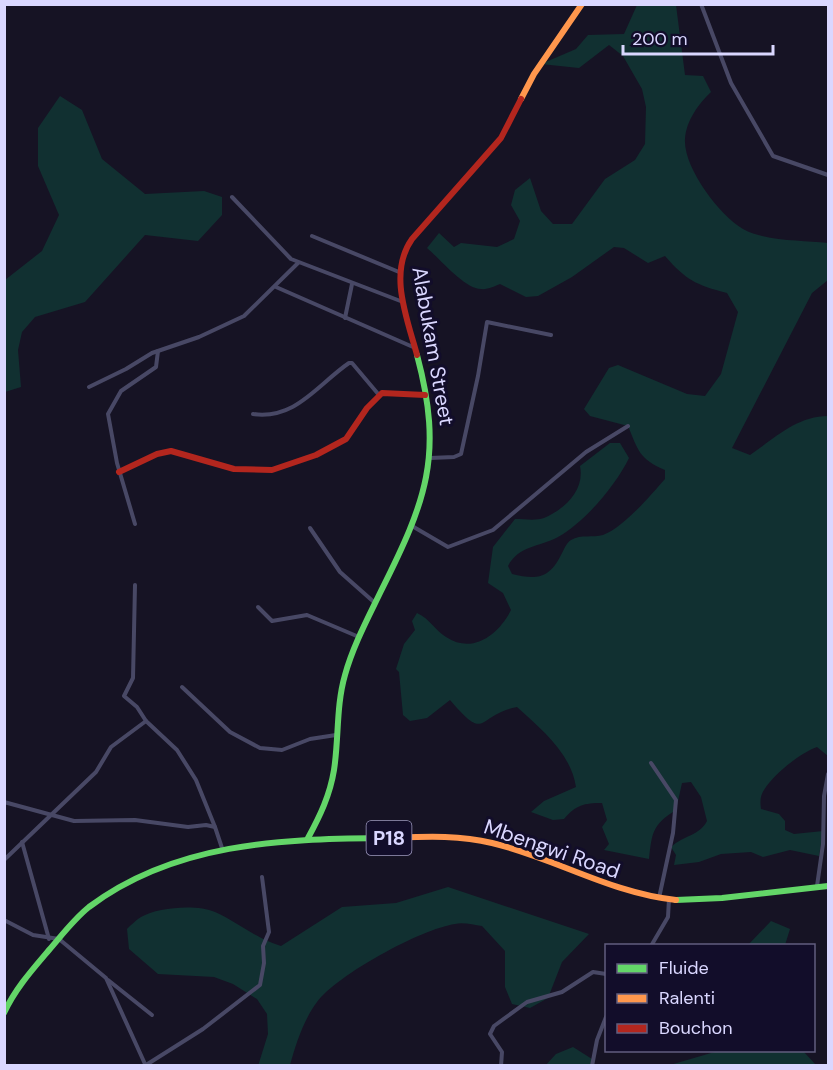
<svg xmlns="http://www.w3.org/2000/svg" width="833" height="1070" viewBox="0 0 833 1070" font-family="'DM Sans',sans-serif">
  <style>
    .green { fill: #113031 }
    .lines { fill: none; stroke-linecap: round; stroke-linejoin: round }
    .street { stroke: #484865; stroke-width: 4 }
    .fast { stroke: #63d668; stroke-width: 6 }
    .slow { stroke: #ff974d; stroke-width: 6 }
    .jam { stroke: #b3261e; stroke-width: 6 }
    .labels { text-anchor: middle; stroke-width: 6; stroke-linejoin: round; paint-order: stroke }
    .shield { fill: #120d2a; stroke: #9e9abf; stroke-width: 1.5 }
    .shield-label { font-size: 20px; font-weight: bold; fill: #dad7ff }
    .street-label { font-size: 21px; fill: #dad7ff; stroke: #120d2a }
  </style>
  <rect width="100%" height="100%" fill="#161324"/>
  <g class="green">
    <path d="M 637,5 L 676,5 L 685,75 L 703,76 L 711,92 C 699,103 686,121 685,139 C 683,167 719,215 743,229 C 767,242 802,240 828,243 L 828,280 L 812,293 L 732,448 L 750,455 C 775,438 797,416 828,416 L 828,756 L 817,747 C 800,753 774,774 764,790 C 760,796 760,802 761,809 L 779,814 L 785,821 L 785,830 L 794,834 L 823,831 L 819,856 L 790,850 L 763,857 L 751,852 L 721,854 L 699,862 L 674,865 L 676,855 L 671,847 C 684,835 699,836 707,821 L 701,797 L 691,782 L 682,783 L 676,810 C 652,825 652,833 649,859 L 604,850 L 609,844 L 602,827 L 607,820 L 602,803 C 584,803 576,805 564,819 L 553,820 L 531,812 L 544,801 L 576,787 C 571,753 541,729 517,707 C 475,715 488,744 450,700 L 427,718 L 410,721 L 403,715 L 399,672 L 396,669 L 404,644 L 415,630 L 412,621 L 417,613 C 430,619 435,630 446,637 C 473,655 499,634 511,610 L 503,593 L 488,583 L 493,547 L 515,519 C 524,519 536,521 544,518 C 565,509 585,490 580,466 L 610,443 L 620,443 L 629,458 C 616,485 585,522 558,537 C 540,547 519,545 508,566 L 512,574 C 536,580 549,579 561,555 C 564,550 566,543 571,540 C 581,534 593,538 603,535 C 624,527 650,496 665,479 L 665,470 C 639,459 638,450 628,426 L 590,416 L 584,409 L 609,368 L 618,365 L 687,394 L 705,396 L 721,374 L 738,312 L 727,293 C 696,285 686,280 665,256 L 648,263 L 624,248 L 614,247 L 572,277 L 538,296 L 526,297 L 500,284 C 495,286 487,290 481,289 C 465,289 440,259 427,248 L 439,233 L 454,247 L 461,243 L 497,247 L 514,239 L 520,221 L 511,205 L 515,190 L 530,178 L 541,211 L 553,224 L 572,224 L 605,179 L 635,160 L 645,144 L 646,107 L 642,89 L 623,56 L 609,45 L 579,68 L 541,64 L 576,49 L 588,35 L 624,34 Z"/>
    <polygon points="60,96 82,110 102,159 145,194 204,191 222,197 222,215 198,241 145,235 85,302 35,317 22,332 18,350 21,387 5,392 5,280 42,251 59,215 38,166 38,128"/>
    <path d="M 448,887 L 589,934 L 562,962 L 548,998 L 530,1008 L 512,1004 L 505,987 L 505,951 L 482,926 C 474,925 463,922 455,924 C 421,929 337,975 317,1002 C 303,1021 296,1044 290,1065 L 258,1066 L 268,1034 L 267,1014 L 257,999 L 233,984 L 214,977 L 158,974 L 129,949 L 127,929 C 131,925 136,920 141,917 C 158,907 197,904 215,912 C 238,922 256,939 281,946 L 342,907 L 396,903 Z"/>
    <polygon points="771,921 790,929 785,945 748,945"/>
    <polygon points="573,1047 592,1059 592,1065 545,1066 556,1054"/>
    <polygon points="718,1051 803,1051 816,1065 670,1065"/>
  </g>
  <g class="lines">
    <g class="street">
      <polyline points="701,4 731,83 773,156 828,175"/>
      <polyline points="232,197 291,259 403,302"/>
      <polyline points="312,236 399,272"/>
      <polyline points="276,287 413,347"/>
      <polyline points="345,318 352,284"/>
      <polyline points="89,387 126,369 152,353 199,337 244,316 298,263"/>
      <path d="M 253,414 C 296,420 318,384 349,363 L 352,363 L 379,395"/>
      <polyline points="430,458 454,457 461,454 478,376 487,322 551,335"/>
      <polyline points="135,524 117,463 108,414 121,391 156,367 158,351"/>
      <polyline points="412,526 448,547 493,530 586,452 628,426"/>
      <polyline points="310,528 340,572 375,603"/>
      <polyline points="135,585 133,678 124,696 137,707 146,721 177,750 196,780 215,827"/>
      <polyline points="258,607 272,621 307,615 359,637"/>
      <polyline points="182,687 230,732 260,748 282,750 310,739 336,735"/>
      <polyline points="651,763 676,800 673,833 659,898"/>
      <polyline points="4,802 74,821 135,820 188,827 206,825 215,827 222,848"/>
      <polyline points="22,842 49,939"/>
      <polyline points="4,860 96,772 111,747 146,721"/>
      <polyline points="817,886 823,844 824,796 828,774"/>
      <polyline points="4,920 33,935 59,939 106,978 145,1064"/>
      <polyline points="651,946 668,917 669,899"/>
      <polyline points="108,980 152,1015"/>
      <polyline points="146,1065 203,1029 260,985 264,963 263,946 269,932 262,877"/>
      <polyline points="501,1066 502,1052 490,1034 494,1026 527,1002 562,992 593,972 606,974"/>
      <polyline points="592,1066 597,1040 606,1017"/>
    </g>
    <g class="fast">
      <path d="M 308,838 C 320,816 330,795 334,770 C 339,738 336,706 345,675 C 353,646 368,618 381,591 C 426,501 444,456 417,355"/>
      <polyline points="676,900 722,898 828,886"/>
      <path d="M 4,1013 C 15,989 32,970 49,950 C 62,935 74,919 89,907 C 174,843 280,839 381,838"/>
    </g>
    <g class="slow">
      <polyline points="521,99 534,74 582,4"/>
      <path d="M 381,838 C 419,837 455,834 492,843 C 555,858 610,893 676,900"/>
    </g>
    <g class="jam">
      <path d="M 417,355 C 407,318 388,273 412,239 L 501,138 L 521,99"/>
      <polyline points="119,472 157,454 171,451 234,469 272,470 316,455 346,439 367,408 382,393 425,395"/>
    </g>
  </g>
  <g class="labels">
    <rect class="shield" x="366.5" y="821" width="45" height="34" rx="4.5"/>
    <g class="shield-label">
      <text x="389" y="845">P18</text>
    </g>
    <g class="street-label">
      <text transform="translate(433 346) rotate(80)" y="7">Alabukam Street</text>
      <text transform="translate(552 849) rotate(19)" y="7">Mbengwi Road</text>
    </g>
  </g>
  <rect width="833" height="1070" fill="none" stroke="#dad7ff" stroke-width="12"/>
  <rect x="605" y="944" width="210" height="108" fill="#120d2a" stroke="#625e7f" stroke-width="1.5"/>
  <rect x="617" y="964" width="30" height="9" fill="#63d668" stroke="#625e7f" stroke-width="1.5"/>
  <text x="659" y="974" font-size="18" fill="#dad7ff">Fluide</text>
  <rect x="617" y="994" width="30" height="9" fill="#ff974d" stroke="#625e7f" stroke-width="1.5"/>
  <text x="659" y="1004" font-size="18" fill="#dad7ff">Ralenti</text>
  <rect x="617" y="1024" width="30" height="9" fill="#b3261e" stroke="#625e7f" stroke-width="1.5"/>
  <text x="659" y="1034" font-size="18" fill="#dad7ff">Bouchon</text>
  <path d="M623 45v9h150v-9" fill="none" stroke="#dad7ff" stroke-width="3"/>
  <text x="632" y="45" font-size="18" fill="#dad7ff" stroke="#120d2a" stroke-width="4.5" paint-order="stroke">200 m</text>
</svg>
